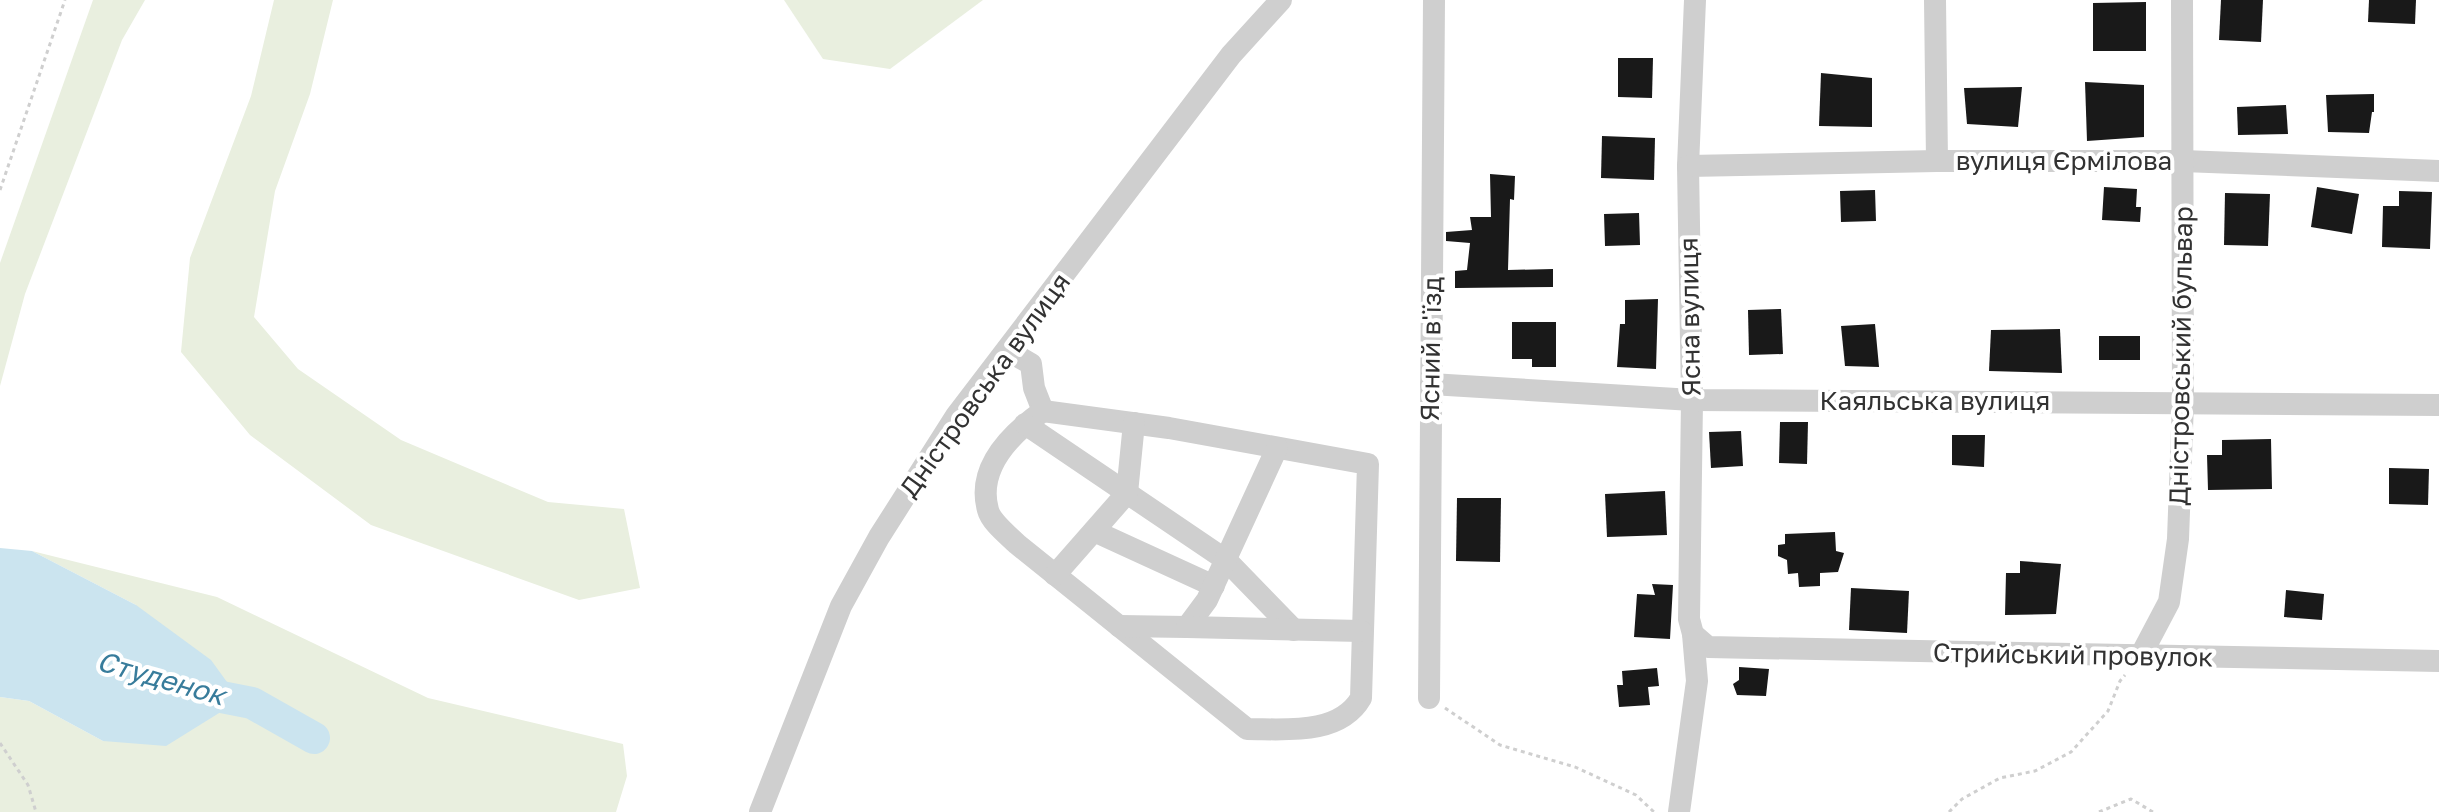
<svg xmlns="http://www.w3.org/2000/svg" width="2439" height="812" viewBox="0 0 2439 812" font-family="'Golos Text',sans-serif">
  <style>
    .green { fill: #e9efdf }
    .water { fill: #cbe4ef }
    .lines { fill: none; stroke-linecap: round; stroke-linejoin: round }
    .river { stroke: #cbe4ef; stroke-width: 32 }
    .building { fill: #191919 }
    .path { stroke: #cfcfcf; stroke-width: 3; stroke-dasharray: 4 4; stroke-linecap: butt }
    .minor { stroke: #cfcfcf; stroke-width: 22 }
    .labels { text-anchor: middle; stroke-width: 8; stroke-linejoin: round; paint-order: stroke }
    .street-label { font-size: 26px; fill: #323232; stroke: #fff }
    .water-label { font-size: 28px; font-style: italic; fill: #387c9b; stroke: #fff }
  </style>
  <rect width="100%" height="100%" fill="#fff"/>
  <g class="green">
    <polygon points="93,0 145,0 122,40 25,294 0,386 0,263"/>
    <polygon points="274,0 333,0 310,94 275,191 254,317 298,369 401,440 548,502 624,509 640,588 579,600 371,525 250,435 181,352 190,258 251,96"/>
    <polygon points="784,0 983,0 890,69 823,59"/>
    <polygon points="32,551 217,597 428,698 623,744 627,776 616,812 0,812 0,697 29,701 103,741 136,605"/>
  </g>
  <polygon class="water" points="0,548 32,551 136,605 211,660 240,700 166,746 103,741 29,701 0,697"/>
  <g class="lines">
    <polyline class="river" points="196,692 252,703 314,738"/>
  </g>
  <g class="building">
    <polygon points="2221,0 2263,0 2261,42 2219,40"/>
    <polygon points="2369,0 2416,0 2415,24 2368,22"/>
    <polygon points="2146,2 2146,51 2093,51 2093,3"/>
    <polygon points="1618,58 1653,58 1652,98 1618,97"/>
    <polygon points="1821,73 1872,78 1872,127 1819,126"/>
    <polygon points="2085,82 2144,85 2144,137 2087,141"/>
    <polygon points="2022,87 2018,127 1967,124 1964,88"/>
    <polygon points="2374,94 2374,112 2372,112 2369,133 2328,132 2326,95"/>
    <polygon points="2286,105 2288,134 2238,135 2237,107"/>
    <polygon points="1602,136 1655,138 1654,180 1601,178"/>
    <polygon points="1490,174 1515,176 1514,200 1510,199 1508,270 1553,269 1553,287 1455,288 1455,271 1467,270 1470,243 1446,241 1446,232 1472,230 1470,217 1491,217"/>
    <polygon points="2104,187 2137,189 2136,207 2141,207 2140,222 2102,220"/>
    <polygon points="2317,187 2359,194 2352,234 2311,227"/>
    <polygon points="1875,190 1876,221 1841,222 1840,191"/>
    <polygon points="2399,191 2432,192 2430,249 2382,247 2383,206 2399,206"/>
    <polygon points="2225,193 2270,194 2268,246 2224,245"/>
    <polygon points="1639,213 1640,245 1605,246 1604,214"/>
    <polygon points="1658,299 1656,369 1617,367 1620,324 1625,324 1625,300"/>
    <polygon points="1781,309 1783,354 1749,355 1748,310"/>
    <polygon points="1512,322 1556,322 1556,367 1532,367 1532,359 1512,359"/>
    <polygon points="1875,324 1879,367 1845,366 1841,326"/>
    <polygon points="2060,329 2062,373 1989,371 1991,330"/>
    <rect x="2099" y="336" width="41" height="24"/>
    <polygon points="1780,422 1808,422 1807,464 1779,463"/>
    <polygon points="1741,431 1743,466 1711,468 1709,432"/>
    <polygon points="1952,435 1985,435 1984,467 1952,465"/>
    <polygon points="2271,439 2272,489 2208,490 2207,455 2222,455 2222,440"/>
    <polygon points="2389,468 2429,469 2428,505 2389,504"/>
    <polygon points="1665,491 1667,535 1607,537 1605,494"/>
    <polygon points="1457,498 1501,498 1500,562 1456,561"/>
    <polygon points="1835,532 1836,551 1844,553 1838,572 1820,573 1820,586 1799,587 1798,573 1788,574 1787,560 1778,556 1778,545 1785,544 1785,534"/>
    <polygon points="2020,561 2061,564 2056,614 2005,615 2006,573 2020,573"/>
    <polygon points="1652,584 1673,585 1670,639 1634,637 1637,594 1655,595"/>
    <polygon points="1851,588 1909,591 1907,633 1849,630"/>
    <polygon points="2286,590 2324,594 2322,620 2284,617"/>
    <polygon points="1739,667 1769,669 1766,696 1737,695 1733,684 1739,680"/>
    <polygon points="1657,668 1659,686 1648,687 1650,705 1619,707 1617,685 1623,685 1622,671"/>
  </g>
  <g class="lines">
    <g class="path">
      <polyline points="0,190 65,0"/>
      <polyline points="1445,708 1500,745 1575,767 1636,795 1654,812"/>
      <polyline points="0,743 28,785 36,812"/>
      <polyline points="1949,812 1962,799 2000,778 2035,771 2071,752 2108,711 2120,681 2125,675"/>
      <polyline points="2099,812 2131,799 2153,812"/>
    </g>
    <g class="minor">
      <polyline points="1695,0 1688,166 1692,400 1689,619 1693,634 1708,647 2439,661"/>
      <polyline points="1935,0 1937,161"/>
      <polyline points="1688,166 1937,161 2183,161 2439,171"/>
      <polyline points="1007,350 1031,364 1034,388 1043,411"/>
      <polyline points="1431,384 1692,400 2439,405"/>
      <path d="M 1043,411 L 1169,428 L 1368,464 L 1361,698 C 1339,736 1284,729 1247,729 L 1017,544 C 1008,535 991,522 988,510 C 976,467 1012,433 1043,411 Z"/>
      <polyline points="1025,424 1226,560 1294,630"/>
      <polyline points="1094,531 1214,586"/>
      <polyline points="1055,575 1127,493 1134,423"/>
      <polyline points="1119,626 1187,627 1207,600 1277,448"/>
      <polyline points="1187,627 1361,631"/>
      <polyline points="2140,657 2169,602 2178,539 2183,402 2182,0"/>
      <polyline points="1429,698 1434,0"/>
      <polyline points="760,812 841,606 879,537 956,416 1231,55 1281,0"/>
      <polyline points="1679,812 1697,681 1693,634"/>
    </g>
  </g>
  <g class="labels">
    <g class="street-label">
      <text x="2064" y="170">вулиця Єрмілова</text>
      <text transform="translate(1690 317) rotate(-91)" y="9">Ясна вулиця</text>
      <text transform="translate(1431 349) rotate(-89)" y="9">Ясний в'їзд</text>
      <text transform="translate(2181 356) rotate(-89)" y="9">Дністровський бульвар</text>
      <text transform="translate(985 385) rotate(-54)" y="9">Дністровська вулиця</text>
      <text x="1935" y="410">Каяльська вулиця</text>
      <text transform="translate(2073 655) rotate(1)" y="9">Стрийський провулок</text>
    </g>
    <g class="water-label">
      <text transform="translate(161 678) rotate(16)" y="10">Студенок</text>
    </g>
  </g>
</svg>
